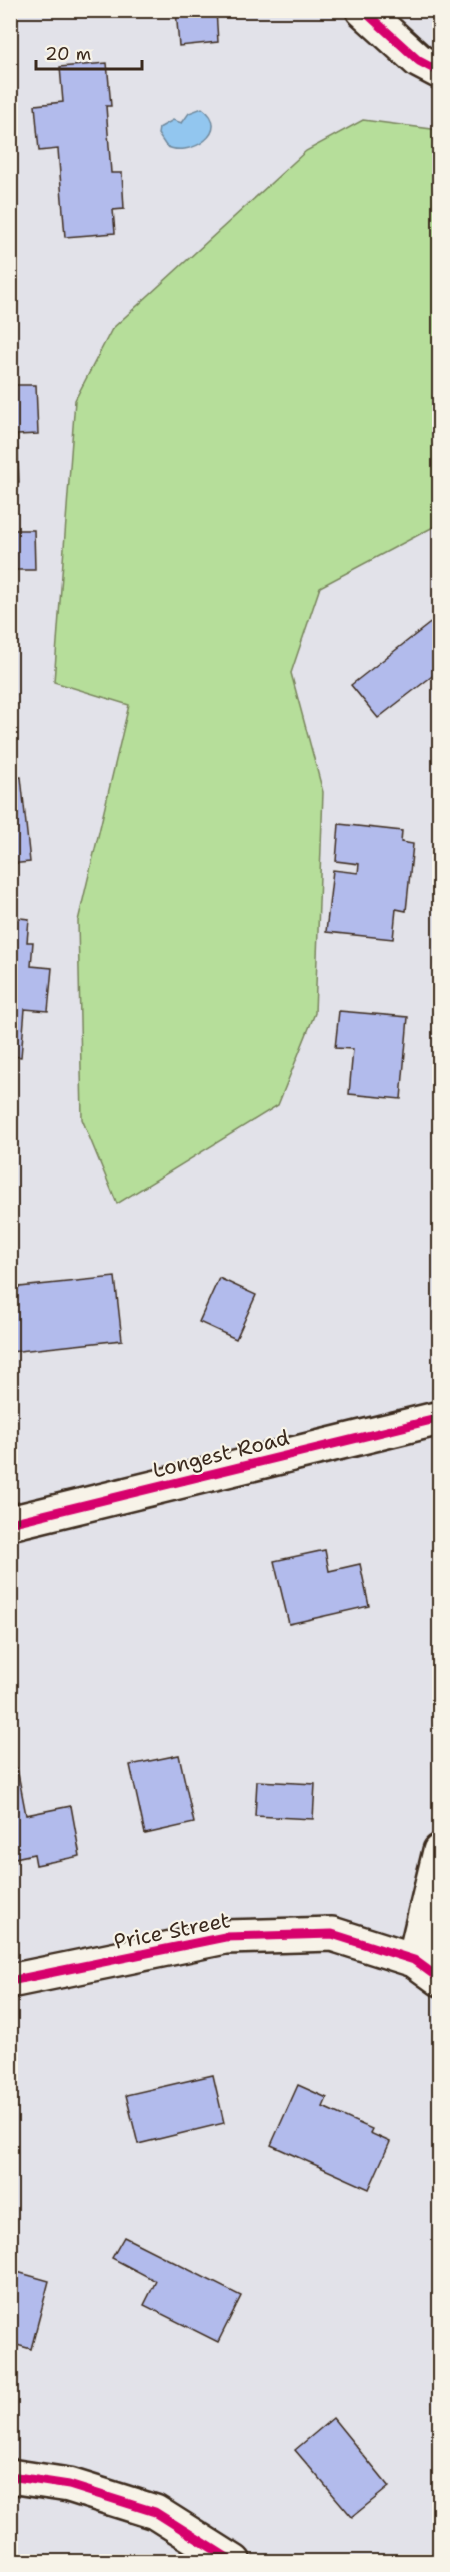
<svg xmlns="http://www.w3.org/2000/svg" width="450" height="2572" viewBox="0 0 450 2572" font-family="'Shantell Sans',sans-serif">
  <style>
    .green { fill: #b6de9a; stroke: #78845c; stroke-width: 1.5 }
    .water { fill: #92c6ef; stroke: #6f889b; stroke-width: 1.5 }
    .building { fill: #b2bbec; stroke: #3b2a1e; stroke-width: 1.5 }
    .lines { fill: none; stroke-linecap: round; stroke-linejoin: round }
    .street-casing { stroke: #3b2a1e; stroke-width: 38 }
    .street { stroke: #f7f3e8; stroke-width: 33 }
    .cycleway-casing { stroke: #f7f3e8; stroke-width: 13 }
    .cycleway { stroke: #d6006c; stroke-width: 9 }
    .labels { text-anchor: middle; stroke-width: 4.5; stroke-linejoin: round; paint-order: stroke }
    .street-label { font-size: 21px; fill: #3b2a1e; stroke: #f7f3e8 }
  </style>
  <rect width="100%" height="100%" fill="#e2e2e9"/>
  <filter id="ink" filterUnits="userSpaceOnUse"><feTurbulence type="fractalNoise" baseFrequency=".0167" numOctaves="2"/><feDisplacementMap in="SourceGraphic" scale="12" xChannelSelector="R" yChannelSelector="G"/><feConvolveMatrix kernelMatrix="1 2 1 2 8 2 1 2 1" color-interpolation-filters="sRGB"/></filter>
  <g filter="url(#ink)">
    <polygon class="green" points="363,120 439,130 439,524 320,587 291,673 323,792 315,1013 278,1105 117,1204 82,1119 78,921 129,705 54,682 75,400 112,329 306,151"/>
    <path class="water" d="M 202,108 C 234,131 189,159 166,146 L 158,134 L 159,128 L 173,120 L 182,123 L 189,113 Z"/>
    <g class="building">
      <polygon points="176,10 216,10 218,42 179,46"/>
      <polygon points="107,63 111,106 106,106 111,173 122,173 124,209 113,210 115,233 65,237 58,149 39,151 35,105 63,102 60,67"/>
      <polygon points="10,385 36,385 38,434 17,435 19,482 10,482"/>
      <polygon points="10,530 34,530 35,570 14,570 14,634 10,634"/>
      <polygon points="438,617 440,670 378,718 351,685"/>
      <polygon points="21,777 30,862 10,864 10,778"/>
      <polygon points="339,824 402,831 401,842 413,844 406,911 396,909 393,939 326,932 333,870 358,873 359,864 336,861"/>
      <polygon points="10,917 29,919 27,942 33,942 31,966 52,968 48,1011 25,1009 21,1057 10,1056"/>
      <polygon points="339,1011 408,1017 401,1099 349,1094 353,1049 335,1048"/>
      <polygon points="115,1277 122,1340 10,1352 10,1288"/>
      <polygon points="219,1278 256,1295 236,1339 199,1322"/>
      <polygon points="325,1550 329,1571 360,1564 369,1606 289,1624 274,1561"/>
      <polygon points="179,1755 194,1823 145,1834 130,1765"/>
      <polygon points="17,1768 26,1815 71,1806 80,1856 36,1865 34,1854 10,1859 10,1769"/>
      <polygon points="257,1781 315,1784 313,1819 255,1816"/>
      <polygon points="213,2075 224,2123 138,2144 126,2095"/>
      <polygon points="298,2085 327,2098 323,2107 372,2129 370,2133 390,2142 369,2189 271,2145"/>
      <polygon points="124,2237 241,2296 218,2342 144,2305 156,2281 112,2258"/>
      <polygon points="10,2270 49,2281 31,2349 10,2343"/>
      <polygon points="333,2418 389,2487 352,2517 295,2450"/>
    </g>
    <g class="lines">
      <defs>
        <g id="street">
          <polyline points="363,10 419,61 440,72"/>
          <polyline points="10,1523 440,1418"/>
          <polyline points="414,1960 440,1851"/>
          <polyline points="10,1981 225,1937 332,1934 414,1960 440,1979"/>
          <polyline points="10,2476 69,2485 155,2512 234,2562"/>
        </g>
      </defs>
      <use href="#street" class="street-casing"/>
      <use href="#street" class="street"/>
      <defs>
        <g id="cycleway">
          <polyline points="363,10 419,61 440,72"/>
          <polyline points="10,1523 440,1418"/>
          <polyline points="10,1981 225,1937 332,1934 414,1960 440,1979"/>
          <polyline points="10,2476 69,2485 155,2512 234,2562"/>
        </g>
      </defs>
      <use href="#cycleway" class="cycleway-casing"/>
      <use href="#cycleway" class="cycleway"/>
    </g>
  </g>
  <g class="labels">
    <g class="street-label">
      <text transform="translate(221 1454) rotate(-14)" y="7">Longest Road</text>
      <text transform="translate(172 1931) rotate(-11)" y="7">Price Street</text>
    </g>
  </g>
  <rect width="450" height="2572" fill="none" stroke="#f7f3e8" stroke-width="36"/>
  <rect x="18" y="18" width="414" height="2536" fill="none" stroke="#3b2a1e" stroke-width="2" filter="url(#ink)"/>
  <path d="M36 60v9h106v-9" fill="none" stroke="#3b2a1e" stroke-width="3"/>
  <text x="45" y="60" font-size="18" fill="#3b2a1e" stroke="#f7f3e8" stroke-width="4.5" paint-order="stroke">20 m</text>
</svg>
